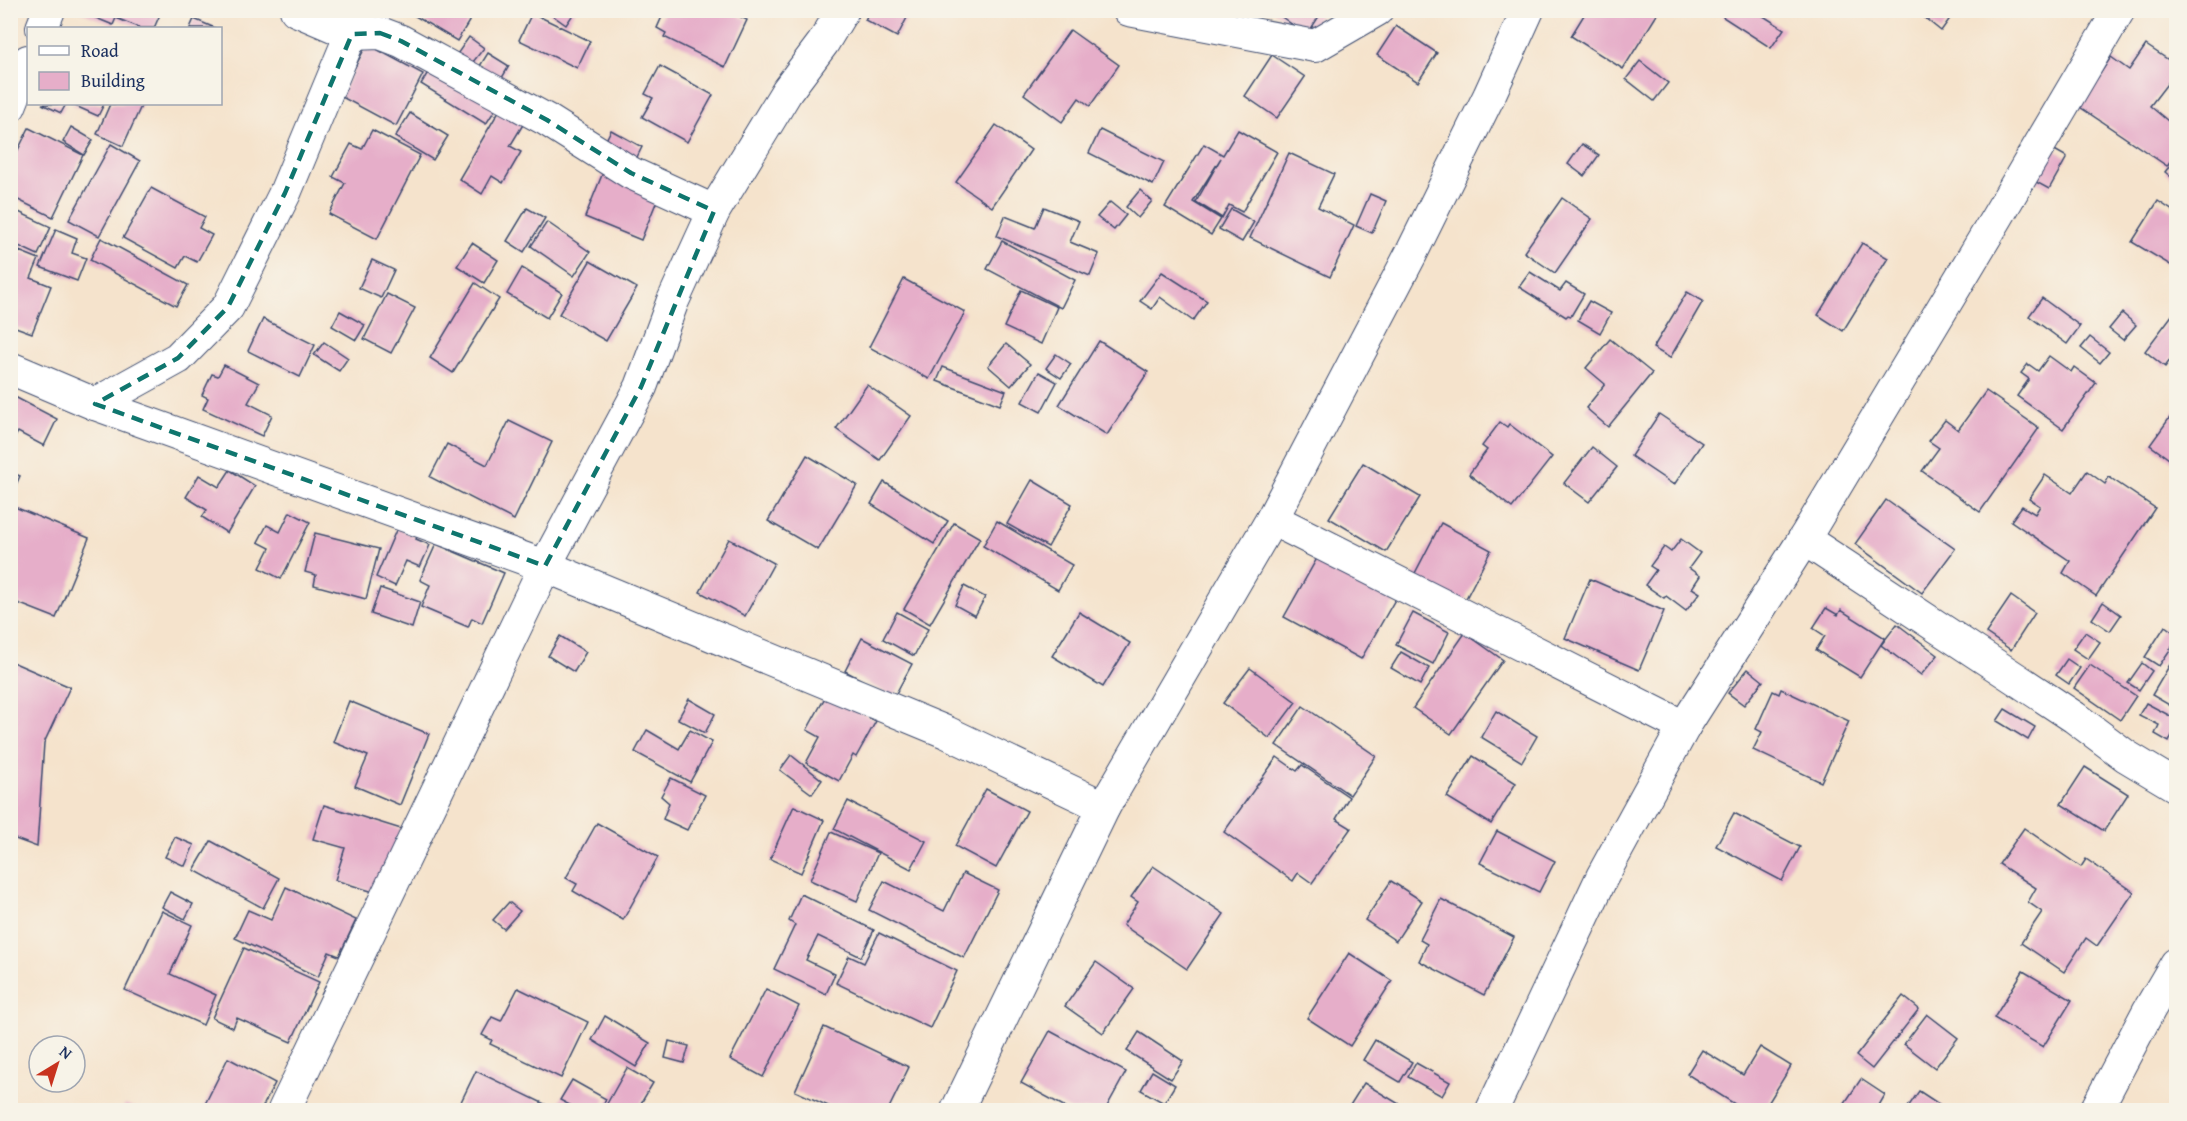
<svg xmlns="http://www.w3.org/2000/svg" width="2187" height="1121" viewBox="0 0 2187 1121" font-family="'Gentium Book Plus',serif">
  <style>
    .building { fill: #e6aec9 }
    .lines { fill: none; stroke-linecap: round; stroke-linejoin: round }
    .street-casing { stroke: #3c4a6e; stroke-width: 34 }
    .street { stroke: #fff; stroke-width: 32 }
    .marked { fill: none; stroke: #0f766e; stroke-width: 4.5; stroke-dasharray: 12 8; stroke-linejoin: round }
  </style>
  <rect width="100%" height="100%" fill="#f7f3e8"/>
  <filter id="ink" filterUnits="userSpaceOnUse"><feTurbulence type="fractalNoise" baseFrequency=".0167" numOctaves="2"/><feDisplacementMap in="SourceGraphic" scale="12" xChannelSelector="R" yChannelSelector="G"/><feConvolveMatrix kernelMatrix="1 2 1 2 8 2 1 2 1" color-interpolation-filters="sRGB"/></filter>
  <filter id="wash" filterUnits="userSpaceOnUse"><feTurbulence type="fractalNoise" baseFrequency=".008" numOctaves="4" result="noise"/><feDisplacementMap in="SourceGraphic" scale="24" xChannelSelector="R" yChannelSelector="G"/><feGaussianBlur stdDeviation="1.35" result="paint"/><feColorMatrix in="noise" values="0 0 0 0 0 0 0 0 0 0 0 0 0 0 0 0 0 1.4 0 .05"/><feComposite in="paint" operator="in"/></filter>
  <g filter="url(#wash)">
    <rect width="100%" height="100%" fill="#f5e3cc"/>
    <g id="blocks">
      <g class="building">
        <polygon points="162,10 154,28 141,28 116,18 113,25 79,11"/>
        <polygon points="412,10 476,10 457,41 410,13"/>
        <polygon points="545,10 576,10 566,25"/>
        <polygon points="665,10 727,10 747,20 725,67 664,37 666,33 657,28"/>
        <polygon points="870,10 911,10 897,37 865,20"/>
        <polygon points="1272,10 1323,10 1307,35"/>
        <polygon points="1587,10 1660,10 1623,69 1571,36"/>
        <polygon points="1727,10 1754,10 1784,29 1771,48 1723,17"/>
        <polygon points="1915,10 1956,10 1941,31"/>
        <polygon points="532,13 590,41 577,68 519,40"/>
        <polygon points="194,19 215,28 190,28"/>
        <polygon points="1396,26 1437,53 1418,82 1377,55"/>
        <polygon points="1070,30 1119,65 1090,106 1079,98 1062,122 1024,94"/>
        <polygon points="469,37 484,48 469,67 455,57"/>
        <polygon points="367,44 423,74 396,126 340,96"/>
        <polygon points="2146,45 2176,65 2176,85 2170,80 2150,106 2168,121 2176,110 2176,152 2167,166 2071,101 2090,72 2098,77 2111,57 2129,70"/>
        <polygon points="488,53 509,66 499,83 478,69"/>
        <polygon points="1272,55 1305,77 1277,118 1245,96"/>
        <polygon points="1640,61 1668,83 1654,101 1626,79"/>
        <polygon points="434,62 500,102 486,124 421,84"/>
        <polygon points="660,66 713,95 687,142 642,117 653,98 645,94"/>
        <polygon points="42,104 66,104 61,113"/>
        <polygon points="71,104 104,104 98,116"/>
        <polygon points="110,104 142,104 123,146 97,134"/>
        <polygon points="503,104 527,118 510,146 521,152 503,183 492,176 482,194 459,179"/>
        <polygon points="410,113 448,136 433,160 395,137"/>
        <polygon points="996,125 1031,150 992,207 956,182"/>
        <polygon points="71,127 93,140 84,155 63,142"/>
        <polygon points="29,128 83,155 53,217 10,196 10,148 17,152"/>
        <polygon points="372,130 420,155 377,239 329,214 345,183 333,177 351,144 362,149"/>
        <polygon points="611,130 642,147 635,161 604,144"/>
        <polygon points="1100,130 1164,162 1153,185 1089,153"/>
        <polygon points="1238,130 1277,152 1242,212 1229,205 1222,218 1196,202 1221,158 1193,202 1221,219 1211,235 1165,207 1204,144 1223,155"/>
        <polygon points="111,144 140,161 99,236 69,220"/>
        <polygon points="1582,144 1599,155 1584,176 1568,164"/>
        <polygon points="2044,144 2067,157 2049,189 2025,176"/>
        <polygon points="1289,153 1334,174 1318,207 1354,225 1330,277 1250,238"/>
        <polygon points="2176,158 2176,181 2165,172"/>
        <polygon points="604,170 660,193 641,240 585,217"/>
        <polygon points="151,188 205,217 199,228 212,235 197,262 185,256 178,268 123,238"/>
        <polygon points="1140,190 1152,201 1138,218 1126,207"/>
        <polygon points="1370,194 1386,201 1372,233 1356,226"/>
        <polygon points="1562,198 1592,219 1555,273 1524,252"/>
        <polygon points="2158,201 2176,213 2176,258 2172,266 2132,242"/>
        <polygon points="1110,202 1126,215 1114,230 1097,217"/>
        <polygon points="1044,207 1079,221 1070,242 1099,254 1090,276 997,236 1005,216 1035,228"/>
        <polygon points="10,208 51,227 38,255 10,242"/>
        <polygon points="527,208 545,218 524,252 507,241"/>
        <polygon points="1231,209 1254,222 1242,242 1219,229"/>
        <polygon points="547,222 590,252 574,276 531,246"/>
        <polygon points="56,229 77,238 72,253 86,258 77,281 40,267"/>
        <polygon points="101,238 188,285 176,306 90,260"/>
        <polygon points="1002,241 1075,280 1061,308 987,269"/>
        <polygon points="472,243 498,260 484,283 457,266"/>
        <polygon points="1862,243 1888,258 1843,331 1818,315"/>
        <polygon points="19,251 39,259 31,278 51,286 32,333 10,325 10,272"/>
        <polygon points="372,260 394,270 381,298 359,288"/>
        <polygon points="590,261 637,288 606,341 559,314"/>
        <polygon points="522,268 562,293 547,318 507,294"/>
        <polygon points="1162,272 1207,301 1193,321 1160,297 1152,309 1140,301"/>
        <polygon points="1530,272 1560,291 1566,283 1584,294 1571,316 1568,315 1566,317 1519,287"/>
        <polygon points="904,279 965,312 929,379 869,347"/>
        <polygon points="475,283 499,299 453,373 430,358"/>
        <polygon points="1021,290 1057,307 1041,344 1004,327"/>
        <polygon points="1687,292 1703,301 1670,358 1653,348"/>
        <polygon points="387,294 415,308 391,353 364,339"/>
        <polygon points="2042,298 2080,326 2067,344 2029,316"/>
        <polygon points="1589,301 1611,313 1600,333 1578,320"/>
        <polygon points="2176,310 2176,352 2165,367 2145,351"/>
        <polygon points="340,311 365,325 356,340 332,326"/>
        <polygon points="2122,313 2136,325 2123,340 2109,329"/>
        <polygon points="263,319 315,345 300,377 248,351"/>
        <polygon points="2090,337 2109,352 2100,363 2081,348"/>
        <polygon points="1610,339 1652,373 1608,427 1586,408 1605,384 1586,368"/>
        <polygon points="1099,341 1148,372 1107,435 1059,405"/>
        <polygon points="324,342 348,358 339,371 314,355"/>
        <polygon points="1006,344 1030,364 1011,386 988,366"/>
        <polygon points="1056,354 1071,364 1061,378 1046,368"/>
        <polygon points="2049,356 2071,372 2074,367 2096,383 2063,429 2017,396 2029,379 2021,373 2028,364 2038,371"/>
        <polygon points="224,365 259,383 248,403 272,415 262,436 203,409 208,398 202,395 212,374 218,376"/>
        <polygon points="943,367 1006,391 1000,405 937,381"/>
        <polygon points="1039,372 1057,382 1041,412 1022,402"/>
        <polygon points="867,385 911,416 880,460 836,429"/>
        <polygon points="1986,391 2039,428 1980,512 1922,471 1939,448 1929,441 1945,420 1958,430"/>
        <polygon points="13,396 57,419 44,446 18,432 10,446 10,400"/>
        <polygon points="2176,409 2176,464 2150,445"/>
        <polygon points="1659,414 1702,443 1674,485 1631,456"/>
        <polygon points="509,421 552,442 514,520 430,477 447,444 487,465"/>
        <polygon points="1500,422 1507,427 1509,424 1552,457 1512,508 1469,474 1487,450 1482,446"/>
        <polygon points="1592,447 1617,467 1589,502 1564,483"/>
        <polygon points="807,455 857,485 818,550 768,521"/>
        <polygon points="1363,463 1420,497 1386,552 1329,518"/>
        <polygon points="230,470 255,486 227,533 202,517 207,510 186,497 199,475 219,487"/>
        <polygon points="2087,471 2105,484 2109,477 2155,508 2096,596 2063,573 2070,561 2011,521 2022,506 2035,514 2040,506 2029,499 2045,475 2072,493"/>
        <polygon points="10,472 20,476 12,494 10,494"/>
        <polygon points="1032,480 1072,504 1048,547 1007,524"/>
        <polygon points="884,482 948,521 934,544 871,504"/>
        <polygon points="1886,500 1955,549 1922,593 1855,544"/>
        <polygon points="10,505 89,538 56,618 10,600"/>
        <polygon points="290,512 310,522 281,579 260,568 270,548 258,542 267,525 280,532"/>
        <polygon points="997,521 1072,565 1058,590 983,546"/>
        <polygon points="954,523 980,538 930,624 904,609"/>
        <polygon points="1441,523 1491,550 1462,606 1412,579"/>
        <polygon points="397,528 417,537 416,539 430,545 420,567 406,561 395,586 376,577"/>
        <polygon points="315,533 379,549 366,599 314,585 316,575 305,572"/>
        <polygon points="729,539 774,563 745,616 700,592"/>
        <polygon points="1681,539 1700,553 1689,568 1700,576 1692,588 1700,593 1686,611 1666,596 1664,598 1645,585 1656,570 1650,566 1664,547 1671,552"/>
        <polygon points="436,544 504,573 482,623 472,618 468,627 421,607 430,585 420,580"/>
        <polygon points="1320,553 1397,596 1361,659 1284,617"/>
        <polygon points="1590,579 1664,611 1639,670 1565,638"/>
        <polygon points="964,586 985,597 975,616 955,605"/>
        <polygon points="380,588 420,602 412,628 371,614"/>
        <polygon points="2011,596 2035,613 2011,650 1986,633"/>
        <polygon points="2103,602 2121,615 2110,631 2092,619"/>
        <polygon points="1826,608 1838,615 1841,610 1885,638 1860,677 1816,650 1825,636 1813,628"/>
        <polygon points="897,612 928,629 914,656 883,639"/>
        <polygon points="1079,612 1130,643 1103,687 1052,656"/>
        <polygon points="1413,613 1449,632 1433,664 1396,645"/>
        <polygon points="1897,624 1938,655 1921,675 1881,645"/>
        <polygon points="2165,626 2176,634 2176,641 2159,666 2145,657"/>
        <polygon points="2085,632 2100,642 2088,659 2073,649"/>
        <polygon points="1465,633 1503,660 1451,734 1413,708"/>
        <polygon points="560,636 586,652 574,672 548,656"/>
        <polygon points="862,638 912,664 894,697 845,671"/>
        <polygon points="1401,652 1429,668 1420,685 1391,668"/>
        <polygon points="2067,659 2080,668 2069,684 2056,675"/>
        <polygon points="10,661 70,687 44,743 37,847 10,837"/>
        <polygon points="2172,661 2176,664 2176,709 2152,695"/>
        <polygon points="2142,663 2152,671 2139,690 2128,683"/>
        <polygon points="2090,665 2136,696 2120,720 2074,688"/>
        <polygon points="1250,668 1296,702 1269,738 1223,703"/>
        <polygon points="1748,669 1763,681 1744,705 1728,693"/>
        <polygon points="1781,689 1849,721 1821,782 1753,750 1762,732 1756,729 1773,691 1779,694"/>
        <polygon points="827,694 876,721 856,757 853,755 839,781 806,763 820,737 807,730"/>
        <polygon points="689,699 715,714 705,733 678,719"/>
        <polygon points="349,701 429,734 400,805 355,786 368,756 333,742"/>
        <polygon points="2146,703 2176,719 2176,735 2173,733 2169,742 2155,734 2159,725 2139,715"/>
        <polygon points="1303,706 1376,756 1350,795 1276,745"/>
        <polygon points="2005,709 2035,727 2028,740 1997,721"/>
        <polygon points="1496,711 1537,736 1522,762 1481,737"/>
        <polygon points="647,730 679,749 690,730 712,742 690,782 635,752"/>
        <polygon points="791,755 822,780 812,794 780,770"/>
        <polygon points="1473,756 1516,783 1491,824 1447,797"/>
        <polygon points="1277,757 1297,771 1302,765 1349,797 1336,819 1351,828 1312,883 1298,873 1293,881 1224,832"/>
        <polygon points="2085,767 2128,794 2104,831 2061,804"/>
        <polygon points="671,778 705,795 687,830 663,819 669,803 661,796"/>
        <polygon points="986,789 1027,811 996,868 955,846"/>
        <polygon points="848,801 926,841 911,869 834,829"/>
        <polygon points="324,805 401,829 380,894 335,880 345,848 313,839"/>
        <polygon points="794,806 824,820 801,873 770,859"/>
        <polygon points="1734,813 1800,847 1782,881 1716,846"/>
        <polygon points="597,823 658,857 623,920 573,891 577,884 566,878"/>
        <polygon points="2024,828 2081,867 2086,859 2134,892 2097,946 2086,938 2064,972 2021,943 2042,912 2028,902 2036,888 1999,864"/>
        <polygon points="1497,831 1555,861 1539,892 1480,863"/>
        <polygon points="831,832 878,853 857,901 810,880"/>
        <polygon points="175,837 194,845 185,866 165,857"/>
        <polygon points="211,841 279,878 263,908 194,870"/>
        <polygon points="1153,866 1224,914 1187,969 1123,925 1138,902 1131,897"/>
        <polygon points="963,873 998,890 964,958 869,910 884,881 944,911"/>
        <polygon points="1391,881 1422,901 1396,941 1365,920"/>
        <polygon points="286,887 356,920 339,956 329,952 318,977 235,938 248,910 271,920"/>
        <polygon points="170,892 193,904 185,919 162,907"/>
        <polygon points="801,894 874,930 861,957 818,936 806,960 835,974 826,994 774,969 795,925 789,921"/>
        <polygon points="1441,899 1514,937 1484,995 1419,961 1427,944 1420,940"/>
        <polygon points="509,902 520,911 504,929 493,920"/>
        <polygon points="162,911 192,925 170,974 216,995 203,1025 125,990"/>
        <polygon points="879,933 957,971 930,1028 836,983 849,956 864,963"/>
        <polygon points="244,948 319,982 291,1042 237,1018 233,1028 212,1018"/>
        <polygon points="1349,953 1392,981 1350,1046 1307,1018"/>
        <polygon points="1096,962 1134,989 1103,1033 1065,1006"/>
        <polygon points="2023,971 2072,1000 2043,1047 1994,1018"/>
        <polygon points="518,988 588,1022 561,1078 490,1044 492,1040 482,1035 492,1017 501,1021"/>
        <polygon points="766,989 799,1006 763,1077 730,1059"/>
        <polygon points="1903,996 1919,1009 1872,1069 1856,1056"/>
        <polygon points="1927,1014 1958,1038 1935,1068 1904,1044"/>
        <polygon points="605,1016 650,1043 636,1067 592,1040"/>
        <polygon points="824,1027 909,1067 888,1110 837,1110 795,1091"/>
        <polygon points="1050,1031 1126,1072 1105,1110 1071,1110 1021,1083"/>
        <polygon points="1139,1032 1183,1061 1171,1079 1127,1051"/>
        <polygon points="1375,1040 1412,1062 1400,1082 1363,1060"/>
        <polygon points="669,1041 689,1046 684,1063 665,1058"/>
        <polygon points="1760,1047 1791,1066 1764,1110 1744,1110 1687,1074 1702,1050 1743,1075"/>
        <polygon points="228,1058 275,1083 261,1110 202,1110"/>
        <polygon points="1416,1063 1450,1082 1442,1096 1408,1077"/>
        <polygon points="627,1068 653,1083 637,1110 607,1110 604,1109"/>
        <polygon points="476,1071 557,1110 457,1110"/>
        <polygon points="1152,1071 1175,1085 1164,1103 1141,1090"/>
        <polygon points="1861,1079 1885,1095 1878,1107 1883,1110 1840,1110"/>
        <polygon points="572,1080 606,1099 600,1110 579,1110 560,1100"/>
        <polygon points="1364,1083 1409,1110 1347,1110"/>
        <polygon points="1919,1091 1948,1110 1906,1110"/>
        <polygon points="125,1104 140,1110 123,1110"/>
      </g>
    </g>
  </g>
  <g filter="url(#ink)">
    <use href="#blocks" fill-opacity="0" stroke="#3c4a6e" stroke-width="1.5"/>
    <g class="lines">
      <defs>
        <g id="street">
          <polyline points="296,10 352,34 380,33 401,41 547,120 631,173 714,211"/>
          <polyline points="1129,10 1315,46 1377,10"/>
          <polyline points="42,28 49,10"/>
          <polyline points="10,106 28,61"/>
          <polyline points="10,368 95,404 545,566 946,732 1104,807"/>
          <polyline points="95,404 178,358 228,307 285,193 361,10"/>
          <polyline points="1272,519 1684,727"/>
          <polyline points="1804,539 2074,717 2126,756 2176,786"/>
          <polyline points="284,1110 545,566 641,387 672,303 714,211 787,91 823,43 843,10"/>
          <polyline points="957,1110 1104,807 1272,519 1412,252 1489,96 1528,10"/>
          <polyline points="1492,1110 1602,877 1684,727 1804,539 1996,219 2119,10"/>
          <polyline points="2096,1110 2149,1010 2176,964"/>
        </g>
      </defs>
      <use href="#street" class="street-casing"/>
      <use href="#street" class="street"/>
    </g>
  </g>
  <path class="marked" d="M 380,33 L 401,41 L 547,120 L 631,173 L 714,211 L 641,387 L 545,566 L 95,404 L 178,358 L 228,307 L 285,193 L 352,34 Z"/>
  <rect width="2187" height="1121" fill="none" stroke="#f7f3e8" stroke-width="36"/>
  <rect x="27" y="27" width="195" height="78" fill="#f7f3e8" stroke="#9fa5b1" stroke-width="1.5"/>
  <rect x="39" y="46" width="30" height="9" fill="#ffffff" stroke="#9fa5b1" stroke-width="1.5"/>
  <text x="81" y="57" font-size="18" fill="#1b2f5e">Road</text>
  <rect x="39" y="72" width="30" height="18" fill="#e6aec9" stroke="#9fa5b1" stroke-width="1.5"/>
  <text x="81" y="87" font-size="18" fill="#1b2f5e">Building</text>
  <g transform="translate(57 1064) rotate(38)"><circle r="28" fill="#f7f3e8" stroke="#9fa5b1" stroke-width="1.5"/>
  <path d="M0-4.5L10 22L0 15L-10 22Z" fill="#c8321e"/>
  <text y="-9" font-size="16" font-weight="bold" text-anchor="middle" fill="#1b2f5e">N</text>
  </g>
</svg>
